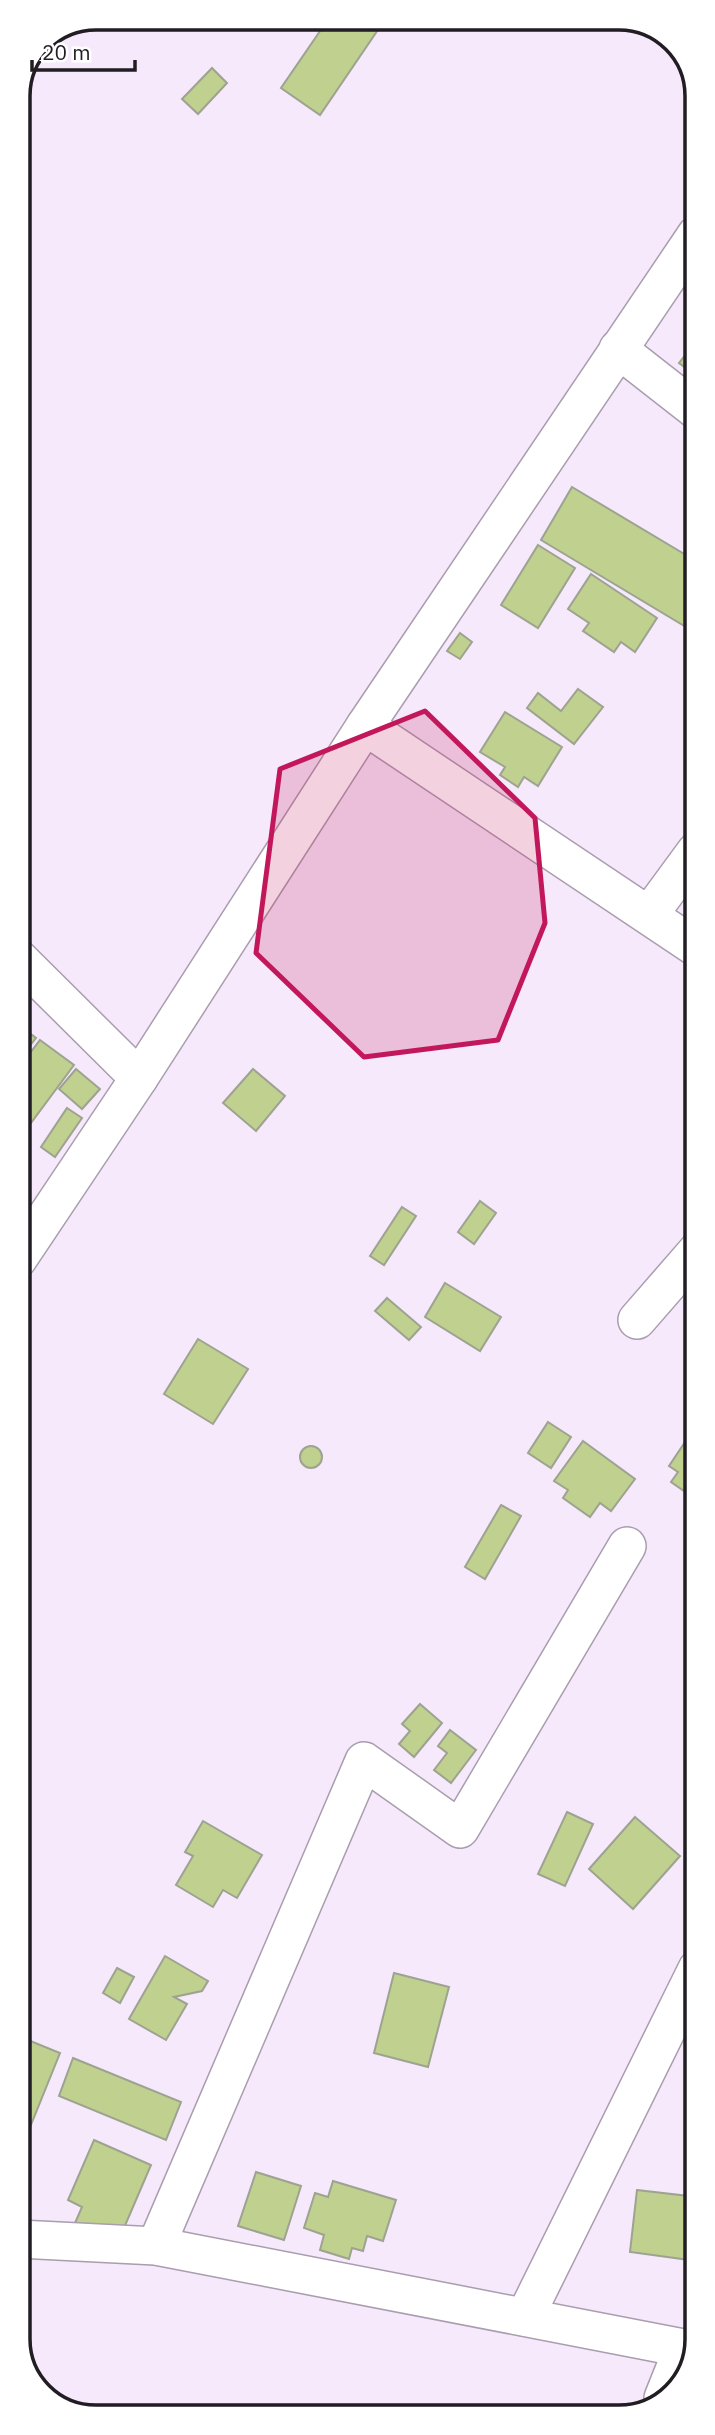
<svg xmlns="http://www.w3.org/2000/svg" width="715" height="2435" viewBox="0 0 715 2435" font-family="'IBM Plex Sans',sans-serif">
  <style>
    .building { fill: #bfd08f; stroke: #9da390; stroke-width: 2 }
    .lines { fill: none; stroke-linecap: round; stroke-linejoin: round }
    .street-casing { stroke: #a99dae; stroke-width: 40 }
    .street { stroke: #fff; stroke-width: 37 }
    .marked { fill: #c2185b; fill-opacity: 0.2; stroke: #c2185b; stroke-width: 5; stroke-linejoin: round }
    .rim { fill: none; stroke: #211d23; stroke-width: 3.5 }
  </style>
  <rect width="100%" height="100%" fill="#f5e9fb"/>
  <g class="building">
    <polygon points="329,18 386,18 320,115 281,88"/>
    <polygon points="212,68 227,83 198,114 182,99"/>
    <polygon points="696,341 696,376 679,363"/>
    <polygon points="572,487 696,561 696,633 541,540"/>
    <polygon points="538,545 575,568 538,628 501,605"/>
    <polygon points="591,574 657,618 635,652 621,642 614,652 583,631 589,623 568,609"/>
    <polygon points="460,633 472,642 460,659 447,651"/>
    <polygon points="578,689 603,707 574,744 527,708 538,693 561,711"/>
    <polygon points="505,712 562,747 538,786 524,777 518,787 500,775 505,767 480,752"/>
    <polygon points="18,1024 36,1038 25,1052 18,1047"/>
    <polygon points="40,1040 74,1065 25,1131 18,1126 18,1069"/>
    <polygon points="76,1069 100,1089 82,1109 59,1089"/>
    <polygon points="253,1069 285,1096 256,1131 223,1103"/>
    <polygon points="67,1108 82,1118 55,1157 41,1147"/>
    <polygon points="480,1201 496,1213 474,1244 458,1232"/>
    <polygon points="402,1207 416,1216 384,1265 370,1256"/>
    <polygon points="445,1283 501,1317 480,1351 425,1317"/>
    <polygon points="387,1298 421,1327 409,1340 375,1311"/>
    <polygon points="198,1339 248,1369 213,1424 164,1394"/>
    <polygon points="548,1422 571,1437 551,1468 528,1453"/>
    <polygon points="691,1433 697,1436 697,1500 671,1482 678,1472 669,1466"/>
    <polygon points="583,1441 635,1479 611,1511 600,1503 590,1517 563,1498 568,1490 554,1481"/>
    <circle cx="311" cy="1457" r="11"/>
    <polygon points="501,1505 521,1516 485,1579 465,1567"/>
    <polygon points="420,1704 442,1723 414,1757 399,1744 410,1731 402,1724"/>
    <polygon points="450,1730 476,1750 451,1783 434,1770 447,1753 438,1746"/>
    <polygon points="567,1812 593,1824 565,1886 538,1874"/>
    <polygon points="635,1817 680,1856 633,1909 589,1869"/>
    <polygon points="203,1821 262,1855 237,1898 223,1890 213,1907 176,1885 193,1856 185,1852"/>
    <polygon points="165,1956 208,1981 202,1991 174,1997 187,2004 166,2040 129,2019"/>
    <polygon points="117,1968 134,1977 120,2003 103,1993"/>
    <polygon points="394,1973 449,1987 428,2067 374,2053"/>
    <polygon points="23,2038 60,2053 20,2152 19,2046"/>
    <polygon points="73,2058 181,2102 166,2140 59,2096"/>
    <polygon points="94,2140 151,2165 118,2242 75,2223 82,2207 68,2200"/>
    <polygon points="256,2172 301,2186 284,2240 238,2226"/>
    <polygon points="333,2181 396,2200 383,2241 367,2236 363,2251 352,2248 349,2259 320,2250 324,2235 304,2228 315,2193 328,2197"/>
    <polygon points="637,2190 697,2197 697,2261 630,2252"/>
  </g>
  <g class="lines">
    <defs>
      <g id="street">
        <polyline points="618,349 696,410"/>
        <polyline points="365,726 697,948"/>
        <polyline points="649,915 696,851"/>
        <polyline points="18,958 139,1078"/>
        <polyline points="18,1259 139,1078 365,726 696,235"/>
        <polyline points="637,1320 697,1251"/>
        <polyline points="19,2239 156,2246 683,2348 663,2398"/>
        <polyline points="156,2246 364,1761 460,1829 627,1546"/>
        <polyline points="525,2317 697,1969"/>
      </g>
    </defs>
    <use href="#street" class="street-casing"/>
    <use href="#street" class="street"/>
  </g>
  <path class="marked" d="M 425,711 L 535,818 L 545,923 L 498,1040 L 364,1057 L 256,953 L 280,769 Z"/>
  <path d="M0 0H715V2435H0ZM96 30H619A66 66 0 0 1 685 96V2339A66 66 0 0 1 619 2405H96A66 66 0 0 1 30 2339V96A66 66 0 0 1 96 30Z" fill="#fff" fill-rule="evenodd"/>
  <path class="rim" d="M96 30H619A66 66 0 0 1 685 96V2339A66 66 0 0 1 619 2405H96A66 66 0 0 1 30 2339V96A66 66 0 0 1 96 30Z"/>
  <path d="M32 60v10h103v-10" fill="none" stroke="#211d23" stroke-width="3.5"/>
  <text x="42" y="60" font-size="21" fill="#211d23" stroke="#ffffff" stroke-width="5" paint-order="stroke">20 m</text>
</svg>
